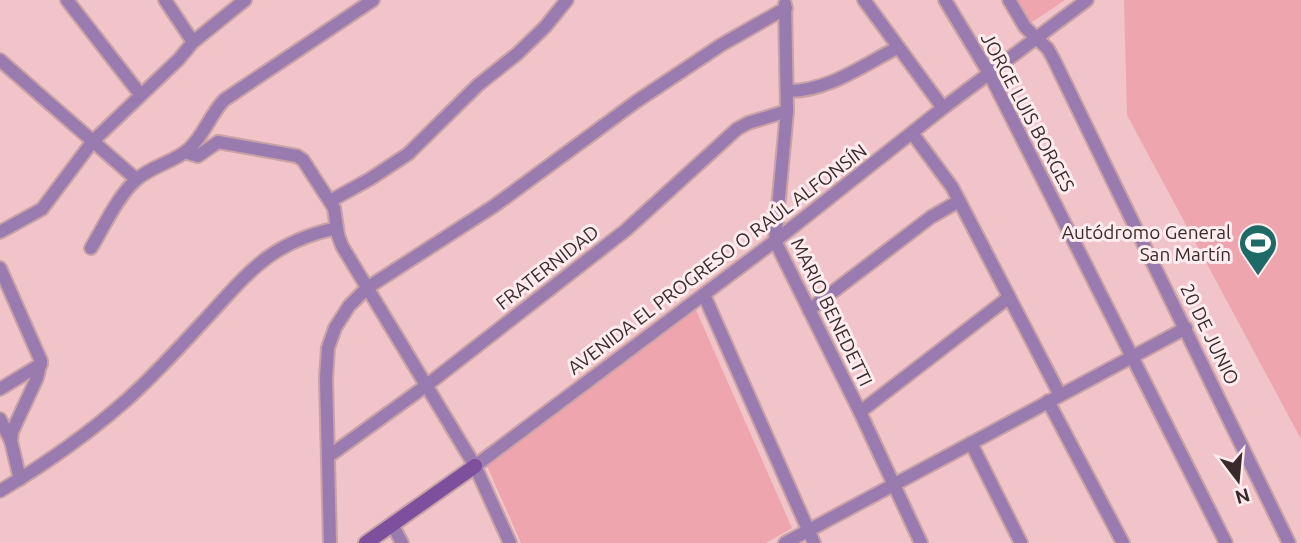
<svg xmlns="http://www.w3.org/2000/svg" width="1301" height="543" viewBox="0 0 1301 543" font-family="Ubuntu,sans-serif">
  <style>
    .green { fill: #eea5ae }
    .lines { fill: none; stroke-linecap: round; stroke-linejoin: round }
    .street-casing { stroke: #c8a2a6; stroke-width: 16 }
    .secondary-casing { stroke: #c8a2a6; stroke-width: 18 }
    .street { stroke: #997baf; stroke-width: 12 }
    .secondary { stroke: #7d4f9c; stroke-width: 14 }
    .labels { text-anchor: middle; stroke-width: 6; stroke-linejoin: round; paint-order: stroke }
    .street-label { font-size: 19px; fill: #3b2a2c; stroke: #ffecee }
    .poi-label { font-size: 19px; fill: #3b2a2c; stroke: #ffecee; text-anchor: end }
  </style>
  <rect width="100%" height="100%" fill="#f0c4c9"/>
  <g class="green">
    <polygon points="1011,0 1065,0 1025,27"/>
    <polygon points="1124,0 1301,0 1301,439 1127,115"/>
    <polygon points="696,310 792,528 766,543 521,543 487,466"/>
  </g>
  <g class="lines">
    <defs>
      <g id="street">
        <polyline points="67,0 140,94"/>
        <polyline points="165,0 193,42"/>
        <polyline points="864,0 943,108"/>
        <polyline points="945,0 989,73 1226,543"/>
        <polyline points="1009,0 1025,27 1048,49 1054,60 1289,543"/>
        <polyline points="785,4 787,111 775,241 860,412 921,543"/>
        <polyline points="0,60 136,179"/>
        <path d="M 787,91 C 827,92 863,65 897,48"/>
        <polyline points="912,133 952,187 1060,395"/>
        <polyline points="185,152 198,156 218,142 297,156 303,160 334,208 338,235 342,246 475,466 510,543"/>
        <polyline points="330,201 370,179 408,154 478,85 517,54 545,27 567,0"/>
        <polyline points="0,232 42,209 93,141 179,59 193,42 245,0"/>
        <path d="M 91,248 C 103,228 119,194 137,179 C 152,166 174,162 189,149 C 204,135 210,115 224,100 L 373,0"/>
        <polyline points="0,268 41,361 37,378 12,432 11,441 20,479"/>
        <polyline points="704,295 814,543"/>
        <polyline points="809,310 931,217 959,201"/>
        <polyline points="0,389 41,364"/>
        <polyline points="1048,401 1123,543"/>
        <polyline points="860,412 1008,298"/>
        <polyline points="0,419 11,441"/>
        <polyline points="971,443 1021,543"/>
        <polyline points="329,456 427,385 626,230 737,129 748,123 787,111"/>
        <polyline points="475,466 775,241 943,108 1087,0"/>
        <path d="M 0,491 C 42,466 84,437 122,404 C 150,380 176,351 201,324 C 247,275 267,243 337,228"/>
        <polyline points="392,524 402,543"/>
        <polyline points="330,543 326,378 328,348 335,328 349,306 367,288 494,206 637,101 721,45 786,8"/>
        <polyline points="785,543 1186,328"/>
      </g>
      <polyline id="secondary" points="366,543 475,466"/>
    </defs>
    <use href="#street" class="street-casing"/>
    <use href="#secondary" class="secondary-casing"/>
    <use href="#street" class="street"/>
    <use href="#secondary" class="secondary"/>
  </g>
  <defs>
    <symbol id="stadium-pin" viewBox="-11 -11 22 30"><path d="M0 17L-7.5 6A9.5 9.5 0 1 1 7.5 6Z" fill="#1e6a67" stroke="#ffecee"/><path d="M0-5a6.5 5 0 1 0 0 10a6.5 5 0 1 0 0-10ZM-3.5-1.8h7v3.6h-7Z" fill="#fff"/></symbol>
  </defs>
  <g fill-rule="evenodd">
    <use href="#stadium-pin" x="1236" y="221" width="44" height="60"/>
  </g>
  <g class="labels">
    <g class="street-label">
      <text transform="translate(1028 112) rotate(62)" y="7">JORGE LUIS BORGES</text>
      <text transform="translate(717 259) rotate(-37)" y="7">AVENIDA EL PROGRESO O RAÚL ALFONSÍN</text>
      <text transform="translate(547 267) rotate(-38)" y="7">FRATERNIDAD</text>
      <text transform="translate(832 312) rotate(64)" y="7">MARIO BENEDETTI</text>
      <text transform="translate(1210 334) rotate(64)" y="7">20 DE JUNIO</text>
    </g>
    <g class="poi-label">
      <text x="1231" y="239">Autódromo General<tspan x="1231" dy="22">San Martín</tspan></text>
    </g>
  </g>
  <g transform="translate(1238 480) rotate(164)" stroke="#ffecee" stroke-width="5" paint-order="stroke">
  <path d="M0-5L12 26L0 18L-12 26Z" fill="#3b2a2c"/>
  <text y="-10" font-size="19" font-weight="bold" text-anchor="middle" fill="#3b2a2c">N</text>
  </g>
</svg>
